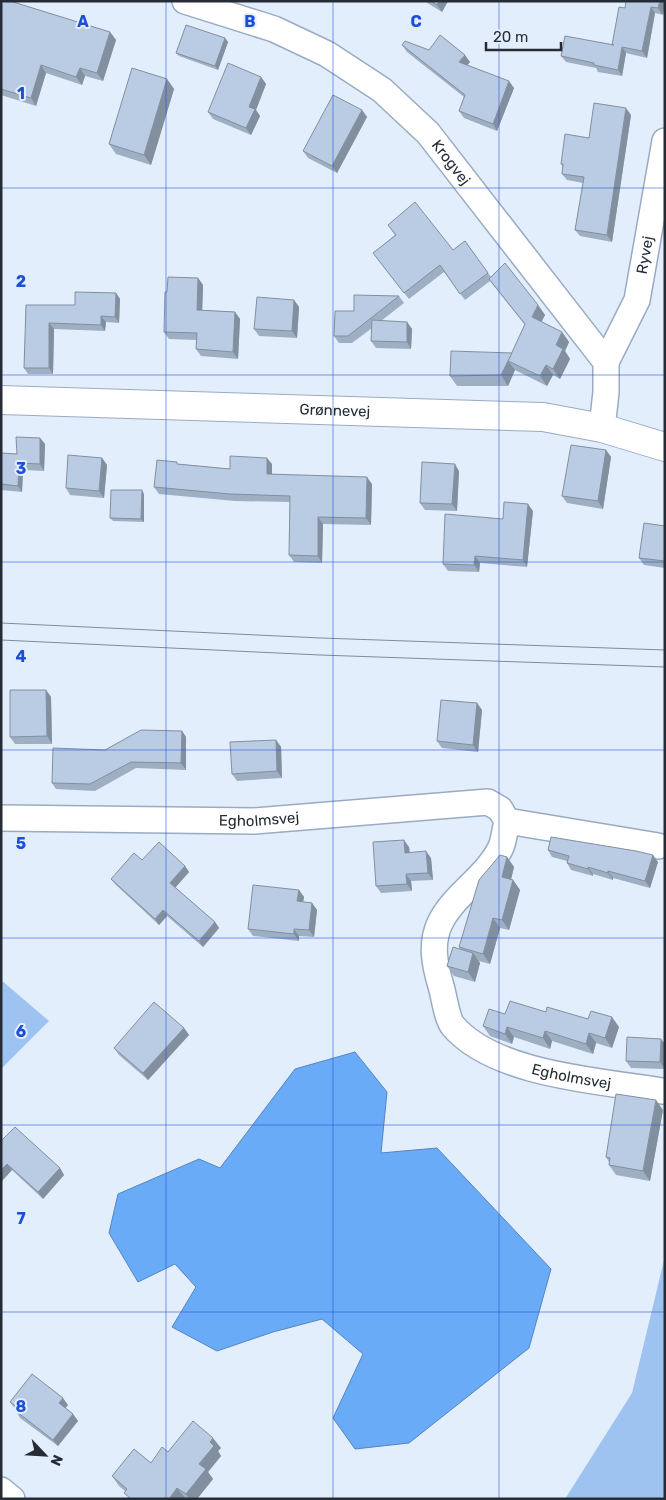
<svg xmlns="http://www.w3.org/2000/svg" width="666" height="1500" viewBox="0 0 666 1500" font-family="Rubik,sans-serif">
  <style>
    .green { fill: #9ec3f0 }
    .water { fill: #6aabf7; stroke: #5585bd }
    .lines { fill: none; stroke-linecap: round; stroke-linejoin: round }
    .street-casing { stroke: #99abc2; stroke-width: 28 }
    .secondary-casing { stroke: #99abc2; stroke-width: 30 }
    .street { stroke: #fff; stroke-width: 25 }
    .secondary { stroke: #fff; stroke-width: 28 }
    .tram { stroke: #828b97; stroke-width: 1 }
    .wall { fill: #9fafc3 }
    .shaded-wall { fill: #828f9f }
    .building { fill: #b9cce3; stroke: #828f9f }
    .grid { fill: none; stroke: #1d4ed8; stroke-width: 1; stroke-opacity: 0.55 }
    .labels { text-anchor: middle; stroke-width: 4; stroke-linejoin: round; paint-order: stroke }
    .street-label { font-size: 15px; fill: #252c35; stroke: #e3eefd }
    .grid-label { font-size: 16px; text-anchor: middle; font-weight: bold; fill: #1d4ed8; stroke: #e3eefd; stroke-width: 4; stroke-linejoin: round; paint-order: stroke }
  </style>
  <rect width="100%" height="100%" fill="#e3eefd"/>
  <g class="green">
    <polygon points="1,980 49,1021 1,1069"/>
    <polygon points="665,1256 665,1499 565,1499 632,1393"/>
  </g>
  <polygon class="water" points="355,1052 387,1092 381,1153 437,1148 551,1269 529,1348 409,1443 355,1449 333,1418 363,1354 322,1319 273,1332 217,1351 172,1327 196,1287 175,1264 138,1282 109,1233 118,1194 199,1159 220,1168 295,1069"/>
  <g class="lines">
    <defs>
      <g id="street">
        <path id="s1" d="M 185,1 L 274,29 L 327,54 L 382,90 L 428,133 L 606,362 L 606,392 L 602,428"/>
        <path id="s2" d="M 606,362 L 637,300 L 665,141"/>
        <path id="s3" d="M 1,818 L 254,821 L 488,802 L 500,809 L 507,821 C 505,829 504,840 501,847 C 487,877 454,894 440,923 C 430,944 435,966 441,986 C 444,996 447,1019 453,1026 C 495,1075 601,1081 662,1091"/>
        <polyline points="507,821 658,846"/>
        <polyline points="1,1490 12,1499"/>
      </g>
      <g id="secondary">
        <path id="s4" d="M 1,400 L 543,417 L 602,428 L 665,447"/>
      </g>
    </defs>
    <use href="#street" class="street-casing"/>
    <use href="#secondary" class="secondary-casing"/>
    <use href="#street" class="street"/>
    <use href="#secondary" class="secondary"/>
    <g class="tram">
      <polyline points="1,623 321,638 665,650"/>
      <polyline points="1,640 320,655 665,667"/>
    </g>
  </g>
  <g class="wall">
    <polygon points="1,1 110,32 116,40 103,81 85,76 82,85 46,73 36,106 1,95"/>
    <polygon points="424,1 448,1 442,12"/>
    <polygon points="665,1 663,15 655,13 647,58 626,53 622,76 598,72 596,68 566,62 561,56 612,45 625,8"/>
    <polygon points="225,38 228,42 218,70 179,56 176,53"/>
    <polygon points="402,45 429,50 470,62 467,65 514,88 497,131 464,118 459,111 464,97 407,52"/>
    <polygon points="261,77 266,84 256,110 260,116 251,135 213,119 208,112"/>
    <polygon points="167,79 174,89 151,165 116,154 109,144"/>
    <polygon points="362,110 367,117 337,173 308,158 303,151"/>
    <polygon points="631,115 612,242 580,236 575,230 583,183 567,180 562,174 563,167 561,164 589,138"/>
    <polygon points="388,225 453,250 465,241 491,277 538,305 545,315 541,322 562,332 569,342 565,351 570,359 560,379 553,375 547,386 515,370 508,386 457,386 450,376 512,353 525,325 490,281 465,300 444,272 409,299 373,253 395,235"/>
    <polygon points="198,278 203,285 202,310 235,312 240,319 238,359 201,356 196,349 196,340 169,339 164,332 167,292"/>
    <polygon points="116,293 120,299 119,323 106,322 105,331 54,329 53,374 28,374 24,368 26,305 75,305"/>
    <polygon points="399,296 404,303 381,321 407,322 412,329 411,349 376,348 371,341 372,328 352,343 339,343 334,336 354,311"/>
    <polygon points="294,300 299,307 297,338 259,336 254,329"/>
    <polygon points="40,438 45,444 44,471 23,470 22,492 1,490 1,453 17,454"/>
    <polygon points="606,450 611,457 603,509 567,503 562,496"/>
    <polygon points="102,458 107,465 104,498 70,495 66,488"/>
    <polygon points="179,464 230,469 272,464 272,474 372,484 371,525 323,524 322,563 294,562 289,555 290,502 235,501 159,494 154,487"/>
    <polygon points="459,471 457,511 425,510 420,503"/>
    <polygon points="144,494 144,522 113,521 110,518"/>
    <polygon points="533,511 527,567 480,563 479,572 448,571 443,564"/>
    <polygon points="665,526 665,568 644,565 639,558"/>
    <polygon points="46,690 51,697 52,744 15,744 10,737"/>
    <polygon points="477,703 482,710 478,752 442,748 437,741"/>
    <polygon points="182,731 186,737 186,770 136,768 95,791 56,789 52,783"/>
    <polygon points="276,740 281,747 282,778 237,781 232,774"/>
    <polygon points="409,847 410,852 431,858 433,880 411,881 412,891 381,893 376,886"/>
    <polygon points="548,850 658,862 650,888 613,878 613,880 593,874 593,876 571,870 567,863 567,861 552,857"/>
    <polygon points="507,857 514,867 511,880 513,880 520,890 509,930 500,928 490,964 479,961 480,963 475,982 454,976 447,966 460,949 459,947"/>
    <polygon points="142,860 185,866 189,872 175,888 215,922 219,928 203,947 167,916 159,925 115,884 111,879"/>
    <polygon points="299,890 304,897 303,902 312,903 317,910 314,937 299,936 299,941 253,936 248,929"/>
    <polygon points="546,1012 588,1019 619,1027 612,1048 596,1043 593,1054 552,1041 550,1049 514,1037 512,1044 490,1036 483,1026 505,1014"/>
    <polygon points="184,1028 189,1035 148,1080 119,1055 114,1048"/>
    <polygon points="665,1044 665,1069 631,1068 626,1061"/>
    <polygon points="663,1110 650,1181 616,1175 609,1165 609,1162 606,1157"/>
    <polygon points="1,1141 60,1168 64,1175 43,1199 12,1170 1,1182"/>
    <polygon points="10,1402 68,1405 65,1408 73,1414 78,1421 58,1446 20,1418 16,1411 16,1410"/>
    <polygon points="221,1448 218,1451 221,1456 208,1472 213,1479 197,1499 185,1499 125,1491 119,1486 112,1476 151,1463 168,1452"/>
  </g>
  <g class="shaded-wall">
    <polygon points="439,1 448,1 442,12 437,5"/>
    <polygon points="660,1 665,1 663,15 658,8"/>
    <polygon points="651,7 655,13 647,58 642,51"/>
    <polygon points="110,32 116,40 103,81 97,73"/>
    <polygon points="225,38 228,42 218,70 215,66"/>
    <polygon points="622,47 626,53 622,76 618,70"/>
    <polygon points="465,55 470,62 464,69 459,62"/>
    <polygon points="41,65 46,73 36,106 31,98"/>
    <polygon points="80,68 85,76 82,85 76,77"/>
    <polygon points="261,77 266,84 256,110 260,116 251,135 246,128 249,107"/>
    <polygon points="167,79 174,89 151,165 144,155"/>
    <polygon points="509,81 514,88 497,131 493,124"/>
    <polygon points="626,108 631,115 612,242 607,235"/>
    <polygon points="362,110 367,117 337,173 332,166"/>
    <polygon points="198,278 203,285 202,317 197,310"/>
    <polygon points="116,293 120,299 119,323 115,317"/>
    <polygon points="294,300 299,307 297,338 292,331"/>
    <polygon points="538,305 545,315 539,327 532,317"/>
    <polygon points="235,312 240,319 238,359 233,352"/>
    <polygon points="101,316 106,322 105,331 101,325"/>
    <polygon points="407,322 412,329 411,349 407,342"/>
    <polygon points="49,323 54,329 53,374 49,368"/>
    <polygon points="562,332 569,342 565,351 570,359 560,379 553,369 556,345"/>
    <polygon points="512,353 508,361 515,370 508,386 501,375"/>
    <polygon points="546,365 553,375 547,386 540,376"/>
    <polygon points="40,438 45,444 44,471 40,464"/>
    <polygon points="606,450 611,457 603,509 598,501"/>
    <polygon points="102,458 107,465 104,498 99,491"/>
    <polygon points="267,458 272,464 272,481 267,474"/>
    <polygon points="19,463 23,470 22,492 18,486"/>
    <polygon points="455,464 459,471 457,511 452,504"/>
    <polygon points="367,477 372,484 371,525 366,518"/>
    <polygon points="142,490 144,494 144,522 141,519"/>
    <polygon points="528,504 533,511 527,567 523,560"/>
    <polygon points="318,517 323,524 322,563 318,556"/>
    <polygon points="475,556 480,563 479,572 474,565"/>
    <polygon points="46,690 51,697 52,744 47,736"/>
    <polygon points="477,703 482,710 478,752 473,745"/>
    <polygon points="182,731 186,737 186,770 181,763"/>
    <polygon points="276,740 281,747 282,778 277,771"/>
    <polygon points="404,840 409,847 410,860 405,853"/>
    <polygon points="426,851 431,858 433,880 428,873"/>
    <polygon points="653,855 658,862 650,888 645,881"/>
    <polygon points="1,857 2,858 1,896"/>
    <polygon points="507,857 514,867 509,887 502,877"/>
    <polygon points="185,866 189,872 174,889 170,883"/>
    <polygon points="588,867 593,874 593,876 588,869"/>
    <polygon points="608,871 613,878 613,880 608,873"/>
    <polygon points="406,874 411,881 412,891 407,884"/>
    <polygon points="513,880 520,890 509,930 502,920"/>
    <polygon points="299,890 304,897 302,908 297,901"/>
    <polygon points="312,903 317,910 314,937 309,930"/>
    <polygon points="163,910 167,916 159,925 155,919"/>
    <polygon points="493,918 500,928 490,964 483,954"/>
    <polygon points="215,922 219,928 203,947 199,941"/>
    <polygon points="294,929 299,936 299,941 294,934"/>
    <polygon points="473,953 480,963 475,982 468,972"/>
    <polygon points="612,1017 619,1027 612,1048 605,1038"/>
    <polygon points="507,1027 514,1037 512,1044 505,1034"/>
    <polygon points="184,1028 189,1035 148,1080 143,1073"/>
    <polygon points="545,1031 552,1041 550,1049 543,1038"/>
    <polygon points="589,1033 596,1043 593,1054 586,1044"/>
    <polygon points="661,1039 665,1044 665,1069 660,1062"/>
    <polygon points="656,1100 663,1110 650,1181 643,1171"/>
    <polygon points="7,1164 12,1170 1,1182 1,1170"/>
    <polygon points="60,1168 64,1175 43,1199 38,1192"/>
    <polygon points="63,1398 68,1405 64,1410 59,1403"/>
    <polygon points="73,1414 78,1421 58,1446 53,1440"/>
    <polygon points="213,1438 221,1448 218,1451 221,1456 208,1472 213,1479 197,1499 189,1499 186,1494 210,1442"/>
    <polygon points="177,1488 185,1498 184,1499 169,1499"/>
  </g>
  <g class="building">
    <polygon points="1,1 10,1 110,32 97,73 80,68 76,77 41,65 31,98 1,89"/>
    <polygon points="431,1 439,1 437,5"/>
    <polygon points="626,1 660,1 658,8 651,7 642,51 622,47 618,70 594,65 594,63 561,56 565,36 614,45 612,45 619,7 625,8"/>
    <polygon points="186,25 225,38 215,66 176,53"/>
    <polygon points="440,35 465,55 459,62 509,81 493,124 459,111 465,95 402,45 405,41 429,50"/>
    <polygon points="228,63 261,77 249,107 255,109 246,128 208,112"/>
    <polygon points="132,68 167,79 144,155 109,144"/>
    <polygon points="333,95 362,110 332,166 303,151"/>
    <polygon points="594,103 626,108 607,235 575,230 584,177 562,174 563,164 561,164 565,134 589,138"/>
    <polygon points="415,202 453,250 465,241 488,273 460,294 440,265 404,293 373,253 396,235 388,225"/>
    <polygon points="505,263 538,305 532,317 562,332 556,345 563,349 553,369 546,365 540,376 508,361 525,324 489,279"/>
    <polygon points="168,277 198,278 197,310 235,312 233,352 196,349 197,333 164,332 165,292 167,292"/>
    <polygon points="75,292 116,293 115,317 101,316 101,325 49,323 49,368 24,368 26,305 75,305"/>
    <polygon points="354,295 399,296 348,336 334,336 335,311 354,311"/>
    <polygon points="257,297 294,300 292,331 254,329"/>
    <polygon points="372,320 407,322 407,342 371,341"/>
    <polygon points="451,351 512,353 501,375 450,376"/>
    <polygon points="16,437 40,438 40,464 19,463 18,486 1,484 1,453 17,454"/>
    <polygon points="571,445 606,450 598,501 562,496"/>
    <polygon points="68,455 102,458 99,491 66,488"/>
    <polygon points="230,456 267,458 267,474 367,477 366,518 318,517 318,556 289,555 290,496 230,494 154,487 157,460 177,462 177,464 230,469"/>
    <polygon points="422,462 455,464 452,504 420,503"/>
    <polygon points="111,490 142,490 141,519 110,518"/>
    <polygon points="504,502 528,504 523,560 475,556 474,565 443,564 445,514 503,519"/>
    <polygon points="644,523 665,526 665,561 639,558"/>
    <polygon points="10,690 46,690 47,736 10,737"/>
    <polygon points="441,700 477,703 473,745 437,741"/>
    <polygon points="141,730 182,731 181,763 131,762 90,784 52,783 53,748 105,750"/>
    <polygon points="276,740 277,771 232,774 230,742"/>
    <polygon points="551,837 636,851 653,855 645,881 608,871 608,873 588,867 588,869 567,863 569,856 548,850"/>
    <polygon points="404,840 405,853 426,851 428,873 406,874 407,884 376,886 373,842"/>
    <polygon points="159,842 185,866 170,883 215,922 199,941 163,910 155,919 111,879 134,853 142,860"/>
    <polygon points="500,855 507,857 502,877 513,880 502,920 493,918 483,954 459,947 479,880"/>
    <polygon points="253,885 299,890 297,901 312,903 309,930 294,929 294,934 248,929"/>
    <polygon points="453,947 473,953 468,972 447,966"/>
    <polygon points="510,1001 546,1012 547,1007 588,1019 591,1011 612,1017 605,1038 589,1033 586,1044 545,1031 543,1038 507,1027 505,1034 483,1026 489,1009 505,1014"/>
    <polygon points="154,1002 184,1028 143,1073 114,1048"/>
    <polygon points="627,1037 661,1039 660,1062 626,1061"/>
    <polygon points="616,1094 656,1100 643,1171 609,1165 610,1158 606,1157"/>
    <polygon points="15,1127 60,1168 38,1192 7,1164 1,1170 1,1141"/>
    <polygon points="32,1374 63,1398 59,1403 73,1414 53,1440 16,1411 18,1408 10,1402"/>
    <polygon points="193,1421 213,1438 210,1442 214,1446 199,1464 206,1469 186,1494 177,1488 169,1499 167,1498 166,1499 131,1499 124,1493 127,1489 112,1476 134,1449 151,1463 162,1447 168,1452"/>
  </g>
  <path class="grid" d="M 166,1 L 166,1499M 333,1 L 333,1499M 499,1 L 499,1499M 1,188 L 665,188M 1,375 L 665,375M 1,562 L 665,562M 1,750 L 665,750M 1,938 L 665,938M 1,1125 L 665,1125M 1,1312 L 665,1312"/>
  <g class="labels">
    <g class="street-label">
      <text dy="5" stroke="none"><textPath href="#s1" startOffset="318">Krogvej</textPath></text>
      <text dy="5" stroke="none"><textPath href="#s2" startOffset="115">Ryvej</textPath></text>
      <text dy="5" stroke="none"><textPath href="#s4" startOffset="334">Grønnevej</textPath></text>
      <text dy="5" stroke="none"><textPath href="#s3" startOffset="258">Egholmsvej</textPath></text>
      <text dy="5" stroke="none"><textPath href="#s3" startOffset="878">Egholmsvej</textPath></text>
    </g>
  </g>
  <g class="grid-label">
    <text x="83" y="27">A</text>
    <text x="250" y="27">B</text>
    <text x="416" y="27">C</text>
    <text x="21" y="99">1</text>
    <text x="21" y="287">2</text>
    <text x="21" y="474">3</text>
    <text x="21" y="662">4</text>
    <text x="21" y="849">5</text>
    <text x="21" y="1037">6</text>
    <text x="21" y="1224">7</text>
    <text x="21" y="1412">8</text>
  </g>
  <rect width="666" height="1500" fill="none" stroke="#252c35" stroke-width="5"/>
  <g transform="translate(45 1455) rotate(115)" stroke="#e3eefd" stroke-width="4" paint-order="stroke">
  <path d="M0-4L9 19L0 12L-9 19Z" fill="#252c35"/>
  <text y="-8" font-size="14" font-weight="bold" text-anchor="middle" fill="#252c35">N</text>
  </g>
  <path d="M486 42v8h75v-8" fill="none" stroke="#252c35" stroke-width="2.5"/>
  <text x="493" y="42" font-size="15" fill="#252c35" stroke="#e3eefd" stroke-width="4" paint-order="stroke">20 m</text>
</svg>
